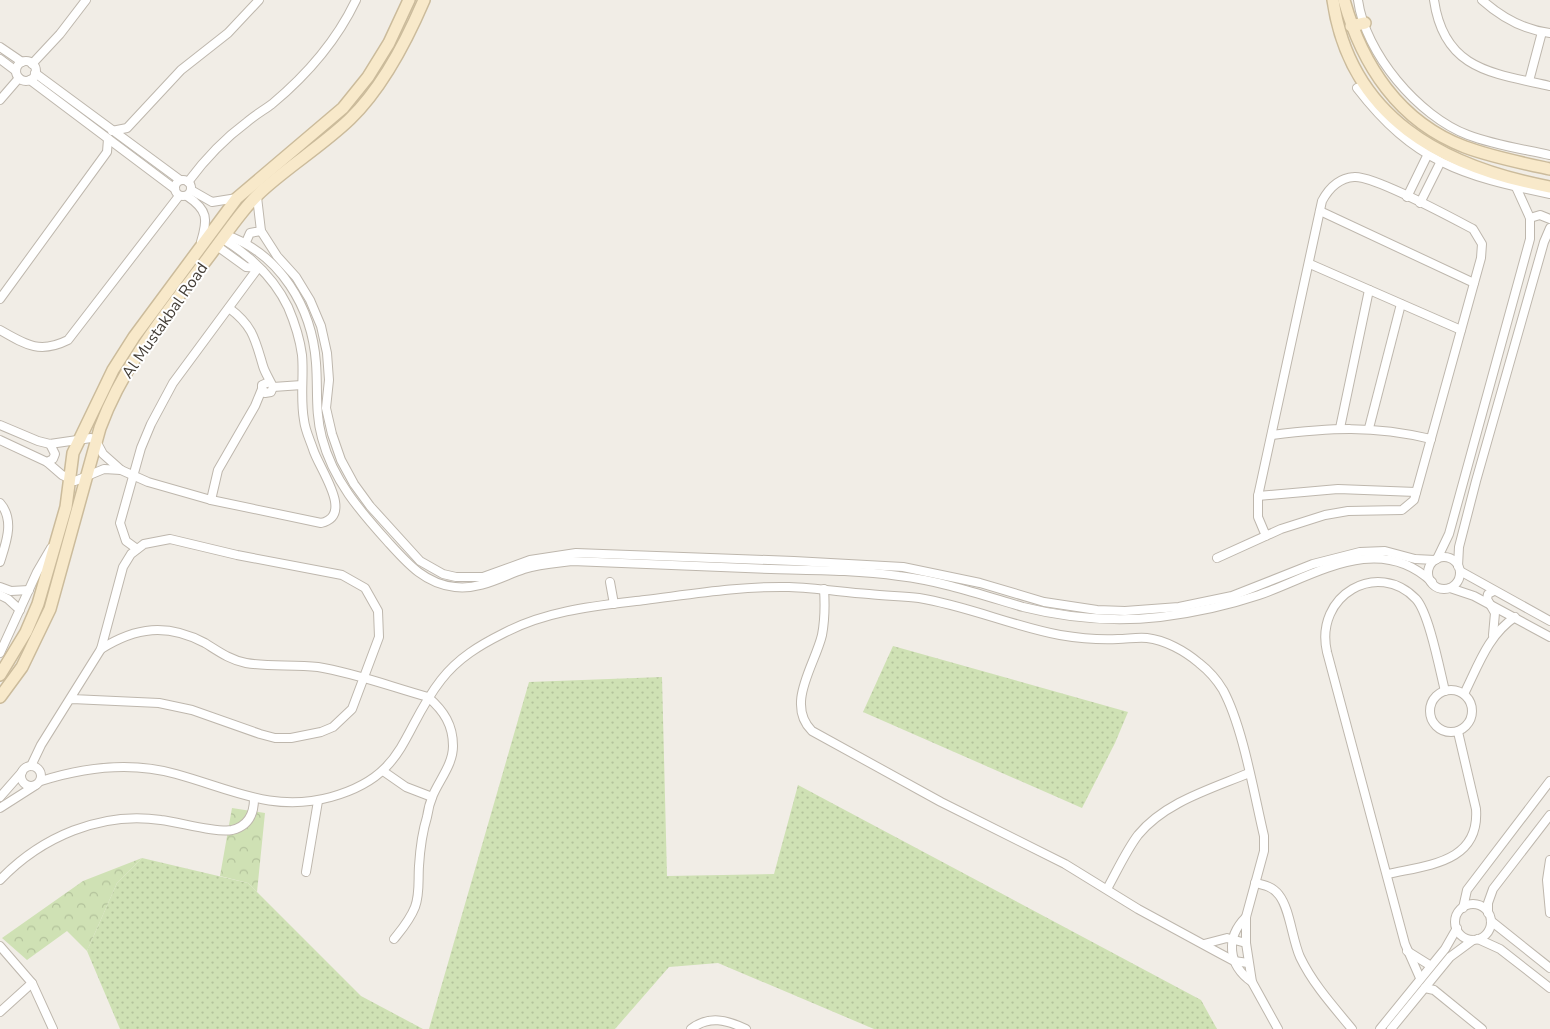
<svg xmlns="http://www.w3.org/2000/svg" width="1550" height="1029" viewBox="0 0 1550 1029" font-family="'Nunito Sans',sans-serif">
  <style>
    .grass { fill: url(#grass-dots) }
    .park { fill: url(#park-crowns) }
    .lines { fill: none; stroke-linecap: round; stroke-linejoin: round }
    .street-casing { stroke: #beb7ad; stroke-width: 10 }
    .secondary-casing { stroke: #cbbb9b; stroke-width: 14 }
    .street { stroke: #fff; stroke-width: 8 }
    .secondary { stroke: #f8e9ca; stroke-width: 11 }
    .labels { text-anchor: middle; stroke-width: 4; stroke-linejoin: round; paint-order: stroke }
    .street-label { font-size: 16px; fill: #433d36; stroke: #fff }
  </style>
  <defs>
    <pattern id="grass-dots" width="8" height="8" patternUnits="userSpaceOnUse" patternTransform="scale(1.25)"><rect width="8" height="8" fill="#cfe1b4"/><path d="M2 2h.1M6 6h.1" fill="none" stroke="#b3c29b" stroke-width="1.8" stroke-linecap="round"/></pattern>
    <pattern id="park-crowns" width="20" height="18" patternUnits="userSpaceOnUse" patternTransform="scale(1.25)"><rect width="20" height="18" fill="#cfe1b4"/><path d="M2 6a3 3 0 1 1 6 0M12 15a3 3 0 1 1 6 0" fill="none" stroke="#b3c29b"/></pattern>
  </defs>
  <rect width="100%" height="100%" fill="#f1ede6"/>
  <g class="grass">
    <polygon points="893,646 1128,712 1115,743 1082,808 863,712"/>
    <polygon points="662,677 667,876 774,874 798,785 1201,1000 1217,1029 874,1029 718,963 669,967 615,1029 429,1029 529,682"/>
    <polygon points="142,858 248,883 361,996 423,1029 120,1029 87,951 117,883"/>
  </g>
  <g class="park">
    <polygon points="232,808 265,813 257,892 248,883 220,876"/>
    <polygon points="142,858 117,883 87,951 67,931 27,960 2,938 83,881"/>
  </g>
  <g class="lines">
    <defs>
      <g id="street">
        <path d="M 1358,0 C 1365,53 1418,116 1468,135 C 1494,145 1523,149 1550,155"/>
        <path d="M 1434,0 C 1444,70 1492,73 1550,86"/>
        <path d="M 1482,0 C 1501,17 1525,30 1550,33"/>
        <polyline points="0,47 22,62"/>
        <polyline points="0,59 16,71"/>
        <circle cx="26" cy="71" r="10"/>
        <polyline points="32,64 60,34 86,0"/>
        <polyline points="35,73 180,180"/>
        <polyline points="30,80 175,189"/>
        <polyline points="1529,81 1542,32"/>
        <path d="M 1357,88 C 1414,162 1462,176 1550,194"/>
        <polyline points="0,100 19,78"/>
        <polyline points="112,131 127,128 181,70 228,33 259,0"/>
        <circle cx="183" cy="188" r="8"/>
        <path d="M 188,182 C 205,159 224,139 247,122 C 255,115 264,110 272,104 C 308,74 336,42 356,0"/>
        <polyline points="191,190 212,202 237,198"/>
        <path d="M 187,196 C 208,210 208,219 201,242"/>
        <polyline points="257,197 261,231 277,256 296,277 310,300 321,326 327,353 329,380 326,408 332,434 341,460 354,484 370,506 420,561 443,574 456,577 483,577 530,560 576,553 794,561 903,567 980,583 1044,602 1097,610 1125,611 1179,607 1232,596 1313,564 1360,552 1385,551 1415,559 1435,560"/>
        <polyline points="1407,197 1427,156"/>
        <polyline points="1420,203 1440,163"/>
        <polyline points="1320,211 1474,283"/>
        <polyline points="1530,218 1540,215 1550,219"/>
        <path d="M 226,235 C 280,254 312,307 316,363 C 318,389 315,413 322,438 C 333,480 360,511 388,542 C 407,563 425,584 455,587 C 480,590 501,577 524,569 C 539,564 556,563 572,561 C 638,564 705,566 771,569 C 813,570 857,570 899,576 C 942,581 982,595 1023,607 C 1067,618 1115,622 1160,617 C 1193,613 1226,606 1259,595 C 1314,576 1378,531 1432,582"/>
        <polyline points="246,242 250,233 261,231"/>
        <polyline points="217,246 246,267 258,268"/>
        <polyline points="1310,264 1461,330"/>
        <polyline points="0,299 107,152 108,139"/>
        <path d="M 229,308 C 253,326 255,339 263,366 C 265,373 270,380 273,387 L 271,392 L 265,393 L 262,389 L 262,385 L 269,382"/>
        <path d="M 0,330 C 26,345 40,354 68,340 L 179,196"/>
        <polyline points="273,387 302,385"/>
        <path d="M 0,425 L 38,441 L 50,444 L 91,438 L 96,441 L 103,454 L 121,470 L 148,482 L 211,500 L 321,523 C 355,515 319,469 313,449 C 310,440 305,430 304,420 C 300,398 304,376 302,355 C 300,340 294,321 288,307 C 274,278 249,255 223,239"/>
        <polyline points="1340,428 1369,290"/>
        <polyline points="1369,428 1401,304"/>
        <path d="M 1272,435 C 1330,428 1372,425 1431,439"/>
        <polyline points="0,440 47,462 62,475 75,481 104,469 121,470"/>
        <polyline points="47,462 53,459 55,454 50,444"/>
        <polyline points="1258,496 1338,489 1416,492"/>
        <polyline points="211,500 218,470 255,406 262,389"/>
        <path d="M 0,503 C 15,520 6,543 0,562"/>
        <polyline points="137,549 126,541 120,523 141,448 151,424 173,383 258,268"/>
        <circle cx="1444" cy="573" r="16"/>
        <path d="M 1217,558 L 1281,529 L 1325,515 L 1348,511 L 1402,510 L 1414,500 L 1481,258 L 1482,244 L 1473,229 C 1452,218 1373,175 1354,177 C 1339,178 1329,188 1322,201 L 1258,496 L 1258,517 L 1266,536"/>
        <polyline points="1437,559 1449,534 1530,239 1530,218 1516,187"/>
        <polyline points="1458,566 1459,547 1476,481 1544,242 1550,228"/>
        <polyline points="1460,571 1550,621"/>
        <polyline points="610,582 614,604"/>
        <polyline points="0,587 11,591 29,590"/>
        <polyline points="1450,588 1474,596 1550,637"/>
        <path d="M 824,589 C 825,604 825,619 822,635 C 815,665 785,704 812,731 L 941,802 L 1065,864 L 1138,909 L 1219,953 L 1234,961 L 1248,963"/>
        <polyline points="0,595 8,599 20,610"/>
        <polyline points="1493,635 1495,613 1487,599 1488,594 1494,591"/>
        <path d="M 101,649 C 136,627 167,623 205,643 C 218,651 230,660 246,663 C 269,667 294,664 318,667 C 355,673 392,687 428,697 C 444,711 453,725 453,746 C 453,764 440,779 433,795 C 430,802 428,810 427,817 C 422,833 420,850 419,866 C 418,880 420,894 415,907 C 410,920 402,929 394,939"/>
        <polyline points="0,653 37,572 51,548"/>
        <circle cx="1451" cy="711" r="21"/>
        <path d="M 1464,694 C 1478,666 1488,635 1515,617"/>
        <circle cx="31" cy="776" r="10"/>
        <polyline points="31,766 41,745 101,649 123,567 131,554 144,544 170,539 237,555 342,575 365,588 378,611 379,637 352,709 333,727 321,732 291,738 275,738 260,734 192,710 159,703 72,699"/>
        <polyline points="383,771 406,787 432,797"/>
        <path d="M 41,781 C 85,767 130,761 176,774 C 231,789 273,813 331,797 C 407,776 401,731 441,680 C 458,658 480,645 504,633 C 548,610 596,606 645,600 C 693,594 741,586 789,587 C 816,588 842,592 869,594 C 886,596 903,596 919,598 C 968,606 1012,626 1060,635 C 1078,638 1099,640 1118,639 C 1127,639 1137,637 1147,638 C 1165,640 1185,651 1199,663 C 1208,670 1217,680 1223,690 C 1243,727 1254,794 1264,836 L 1264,851 L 1246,917 L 1246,943 L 1252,982 L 1278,1029"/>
        <polyline points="0,797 22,772"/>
        <polyline points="0,808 36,785"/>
        <polyline points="1550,860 1547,880 1550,913"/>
        <polyline points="306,872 318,801"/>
        <path d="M 1388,874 C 1427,865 1480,863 1476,809 L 1458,732"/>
        <path d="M 0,880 C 41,837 101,811 161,820 C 179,822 216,833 232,830 C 248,826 254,814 254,799"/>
        <path d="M 1255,883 C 1265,885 1273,887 1279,895 C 1290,909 1292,939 1300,957 C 1313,984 1333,1006 1352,1029"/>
        <path d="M 1107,889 C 1117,871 1126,851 1138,835 C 1165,802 1211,789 1249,773"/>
        <circle cx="1473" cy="922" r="18"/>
        <polyline points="1463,908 1467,890 1550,781"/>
        <polyline points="1488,913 1488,903 1493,889 1550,815"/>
        <path d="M 1246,917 C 1225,938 1228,965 1252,982"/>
        <polyline points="1491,921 1550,968"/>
        <polyline points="1478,939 1500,949 1550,988"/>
        <polyline points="1204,944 1227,938 1246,943"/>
        <polyline points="0,946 32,983 53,1029"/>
        <polyline points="1407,951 1431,966"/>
        <path d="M 1420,978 L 1405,944 L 1327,652 C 1314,595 1378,559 1416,599 C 1429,613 1440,671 1445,691"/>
        <polyline points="1425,988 1434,990 1482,1029"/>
        <polyline points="0,1012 32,983"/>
        <path d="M 691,1029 C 709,1015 727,1020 746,1029"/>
        <polyline points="1380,1029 1445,949 1457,928"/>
        <polyline points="1391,1029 1450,957 1473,940"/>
      </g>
      <g id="secondary">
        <path d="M 1333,0 C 1350,118 1443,167 1550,187"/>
        <path d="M 1344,0 C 1362,65 1399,122 1465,147 C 1492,157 1522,163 1550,169"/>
        <polyline points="1351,26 1365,23"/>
        <polyline points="0,675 26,632 38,604 66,507 73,453 113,370 134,337 237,198 343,108 368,77 389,43 409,0"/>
        <path d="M 0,697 L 22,667 L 50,609 L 100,428 C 123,365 167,312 207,259 C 224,237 244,206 265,188 C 292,164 324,144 350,119 C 383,87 406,42 424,0"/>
      </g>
    </defs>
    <use href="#street" class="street-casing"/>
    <use href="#secondary" class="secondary-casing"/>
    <use href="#street" class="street"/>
    <use href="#secondary" class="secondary"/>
  </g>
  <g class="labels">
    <g class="street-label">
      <text transform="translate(164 320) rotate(-55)" y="6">Al Mustakbal Road</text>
    </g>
  </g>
</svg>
